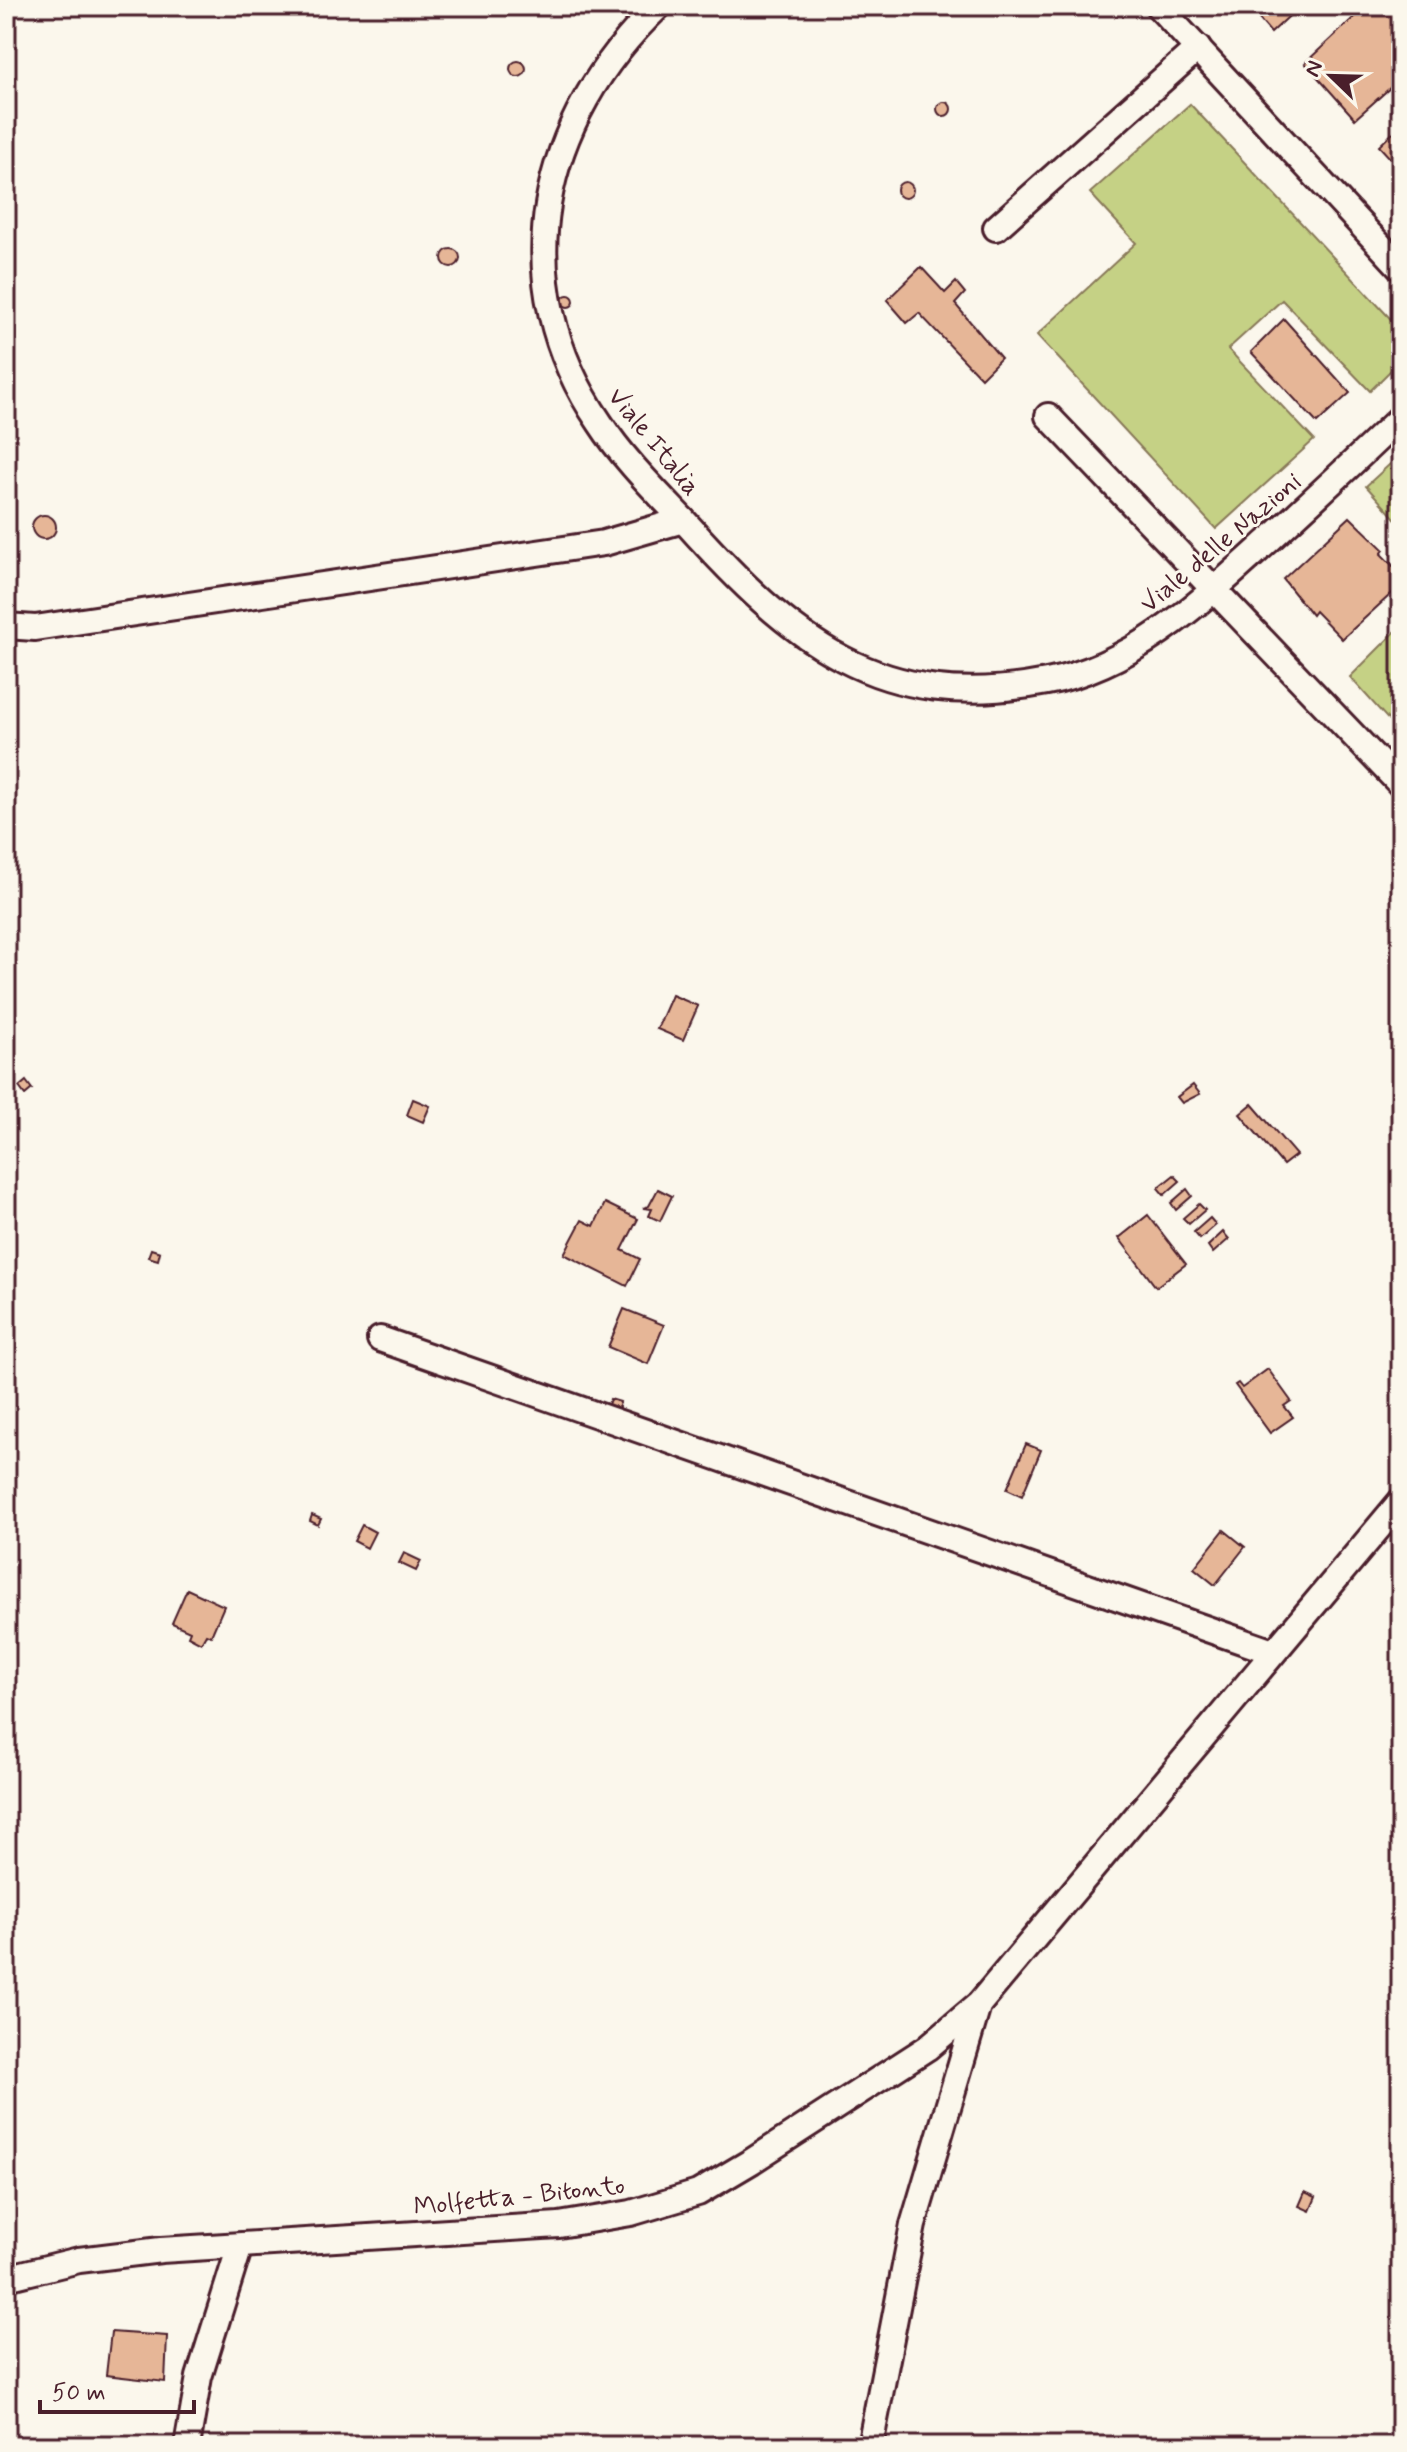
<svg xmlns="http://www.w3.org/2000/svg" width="1407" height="2452" viewBox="0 0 1407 2452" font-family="Mynerve,sans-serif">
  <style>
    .green { fill: #c5d185; stroke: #887858; stroke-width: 2 }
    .building { fill: #e6b697; stroke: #4a1f2b; stroke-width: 2 }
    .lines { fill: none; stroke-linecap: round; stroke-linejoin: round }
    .minor-casing { stroke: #4a1f2b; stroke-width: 30 }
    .minor { stroke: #fbf7ec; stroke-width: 24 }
    .labels { text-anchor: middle; stroke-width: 6; stroke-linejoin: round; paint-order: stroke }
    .street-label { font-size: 26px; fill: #4a1f2b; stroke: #fbf7ec }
  </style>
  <rect width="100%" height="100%" fill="#fbf7ec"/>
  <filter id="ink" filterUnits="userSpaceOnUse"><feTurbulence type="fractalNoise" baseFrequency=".0125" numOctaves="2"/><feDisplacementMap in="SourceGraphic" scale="16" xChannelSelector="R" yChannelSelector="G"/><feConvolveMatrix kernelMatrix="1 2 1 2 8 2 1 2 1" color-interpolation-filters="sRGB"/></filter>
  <g filter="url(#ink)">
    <g class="green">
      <polygon points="1190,104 1401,330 1401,360 1370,391 1282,300 1228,349 1314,440 1216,529 1037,335 1136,243 1090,193"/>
      <polygon points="1401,454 1401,525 1366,486"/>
      <polygon points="1401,626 1401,734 1350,677"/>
    </g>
    <g class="building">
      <polygon points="1248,6 1300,6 1271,33"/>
      <polygon points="1366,6 1401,6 1401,78 1355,119 1305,63"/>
      <circle cx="518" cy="69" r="8"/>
      <circle cx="944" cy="109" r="7"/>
      <polygon points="1401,125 1401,170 1379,146"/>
      <circle cx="905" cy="190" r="8"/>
      <circle cx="451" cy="258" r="9"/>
      <polygon points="921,267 945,293 956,282 965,293 955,304 1001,358 981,378 919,313 907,323 887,300"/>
      <circle cx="568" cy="301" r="6"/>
      <polygon points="1284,319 1350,393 1317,423 1251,352"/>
      <circle cx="44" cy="527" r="12"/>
      <polygon points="1350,517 1384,550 1381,554 1401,574 1401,585 1342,639 1315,611 1312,615 1283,579"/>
      <polygon points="672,995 698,1006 683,1040 657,1029"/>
      <polygon points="26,1081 32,1089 25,1095 19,1087"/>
      <polygon points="1193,1085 1200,1094 1182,1103 1177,1097"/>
      <polygon points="413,1099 430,1106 423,1122 407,1115"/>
      <polygon points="1252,1104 1296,1155 1283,1165 1240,1114"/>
      <polygon points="1174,1175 1180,1181 1164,1195 1158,1188"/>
      <polygon points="658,1189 672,1196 660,1221 649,1216 652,1209 643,1208 649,1206"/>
      <polygon points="1187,1189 1192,1196 1176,1210 1171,1203"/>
      <polygon points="605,1203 638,1219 622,1250 640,1259 627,1286 564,1254 582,1220 594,1226"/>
      <polygon points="1199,1204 1205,1210 1189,1224 1183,1218"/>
      <polygon points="1148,1215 1186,1264 1156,1287 1119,1238"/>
      <polygon points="1210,1218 1216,1225 1200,1239 1194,1232"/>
      <polygon points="1223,1232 1229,1239 1213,1253 1208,1246"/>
      <polygon points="151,1249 160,1252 158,1260 148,1257"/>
      <polygon points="624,1309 664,1325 648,1364 608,1347"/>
      <polygon points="1268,1369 1291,1401 1284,1406 1293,1417 1270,1433 1235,1385 1238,1383 1242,1388"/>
      <polygon points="610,1399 620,1402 618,1410 607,1407"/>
      <polygon points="1026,1444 1041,1450 1022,1496 1007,1489"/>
      <polygon points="312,1515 321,1519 318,1525 310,1521"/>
      <polygon points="362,1525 375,1532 367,1548 354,1541"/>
      <polygon points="1224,1530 1245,1547 1215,1585 1194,1568"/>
      <polygon points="404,1553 421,1561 416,1571 399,1563"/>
      <polygon points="187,1589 224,1606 211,1636 206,1634 201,1643 188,1636 190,1631 172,1623"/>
      <polygon points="1305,2192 1316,2197 1310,2211 1299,2206"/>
      <polygon points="111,2332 167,2336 165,2382 106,2375"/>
    </g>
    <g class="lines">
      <defs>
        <g id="minor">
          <path d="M 659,6 C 539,120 503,281 600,423 C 624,460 656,491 686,523 C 791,640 879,715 1047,682 C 1135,665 1203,600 1267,542 C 1312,501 1357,459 1401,417"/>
          <polyline points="1158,6 1401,268"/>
          <polyline points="996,228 1198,48"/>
          <polyline points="1048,416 1401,785"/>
          <polyline points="6,626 35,628 604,543 683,520"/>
          <polyline points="380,1339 1273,1652"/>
          <polyline points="6,2278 79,2260 161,2250 559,2225 631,2213 698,2193 752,2161 927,2048 979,2004 1401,1501"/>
          <polyline points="187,2446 199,2377 240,2246"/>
          <polyline points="870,2446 913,2225 978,2006"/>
        </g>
      </defs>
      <use href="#minor" class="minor-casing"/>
      <use href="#minor" class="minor"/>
    </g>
  </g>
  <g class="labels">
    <g class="street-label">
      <text transform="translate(655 441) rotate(51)" y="9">Viale Italia</text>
      <text transform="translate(1220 542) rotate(-40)" y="9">Viale delle Nazioni</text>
      <text transform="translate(519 2195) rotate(-6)" y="9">Molfetta - Bitonto</text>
    </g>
  </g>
  <rect width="1407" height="2452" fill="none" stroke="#fbf7ec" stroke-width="32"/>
  <rect x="16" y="16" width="1375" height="2420" fill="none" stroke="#4a1f2b" stroke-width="3" filter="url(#ink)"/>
  <g transform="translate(1331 76) rotate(293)" stroke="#fbf7ec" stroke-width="6" paint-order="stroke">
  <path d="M0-6L14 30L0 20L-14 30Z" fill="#4a1f2b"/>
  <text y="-12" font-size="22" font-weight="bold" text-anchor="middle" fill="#4a1f2b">N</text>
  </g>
  <path d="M40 2400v12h154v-12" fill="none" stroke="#4a1f2b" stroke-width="4"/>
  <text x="52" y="2400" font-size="24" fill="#4a1f2b" stroke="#fbf7ec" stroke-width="6" paint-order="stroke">50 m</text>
</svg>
